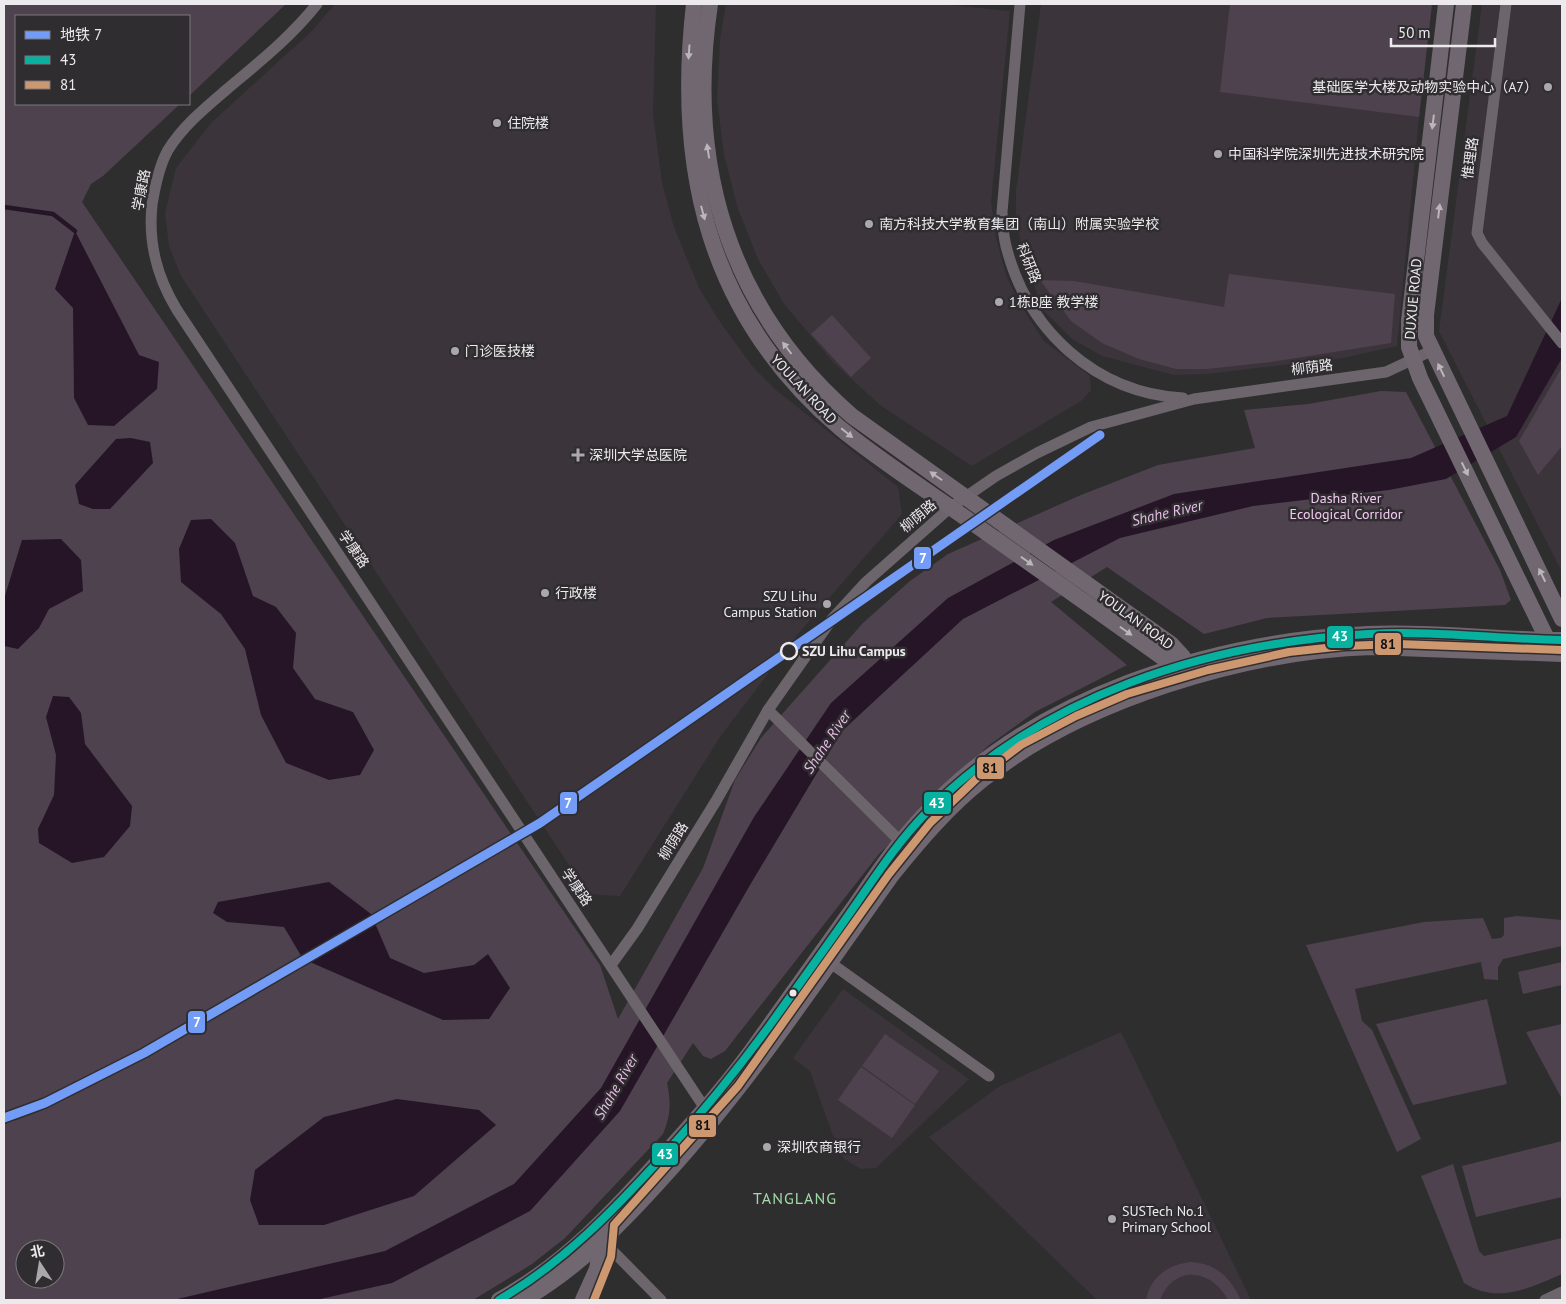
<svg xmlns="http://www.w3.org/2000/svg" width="1566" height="1304" viewBox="0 0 1566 1304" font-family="'PT Sans','Noto Sans SC',sans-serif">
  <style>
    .built { fill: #3b343b }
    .green { fill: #4e424e; fill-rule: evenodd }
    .water { fill: #261526 }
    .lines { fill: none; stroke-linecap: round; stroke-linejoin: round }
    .stream { stroke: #261526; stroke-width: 4.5 }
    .street { stroke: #6c656c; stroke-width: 11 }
    .secondary { stroke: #706770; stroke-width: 16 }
    .bus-1-casing { stroke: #302d30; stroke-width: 11 }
    .bus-2-casing { stroke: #302d30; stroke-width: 11 }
    .bus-1 { stroke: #07b1a0; stroke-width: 8 }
    .bus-2 { stroke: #cd976f; stroke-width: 8 }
    .metro-1-casing { stroke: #302d30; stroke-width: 12 }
    .metro-1 { stroke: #739cf7; stroke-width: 9 }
    .oneway { fill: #bab6ba }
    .poi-dot { fill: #aaa8aa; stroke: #302d30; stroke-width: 2 }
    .stop-dot { fill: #302d30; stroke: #eceaec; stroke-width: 2.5 }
    .bus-dot { fill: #eceaec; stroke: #302d30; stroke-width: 2 }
    .labels { text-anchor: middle; stroke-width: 5; stroke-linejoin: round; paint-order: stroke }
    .poi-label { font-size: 14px; fill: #eceaec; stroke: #302d30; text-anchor: start }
    .street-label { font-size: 14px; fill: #eceaec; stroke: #302d30 }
    .park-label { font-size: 14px; fill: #f4c9f3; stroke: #302d30 }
    .stop-label { font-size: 14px; font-weight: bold; fill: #eceaec; stroke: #302d30; text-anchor: start }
    .water-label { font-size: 15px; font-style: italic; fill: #e8bee8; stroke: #302d30 }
    .quarter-label { font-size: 16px; letter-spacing: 1px; fill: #9fdca3; stroke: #302d30 }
    .line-badge { stroke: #302d30; stroke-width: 2 }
    .badge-label { font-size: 14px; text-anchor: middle; font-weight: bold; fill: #fff }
    .pale-badge-label { font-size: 14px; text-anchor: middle; font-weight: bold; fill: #111 }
  </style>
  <rect width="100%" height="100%" fill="#2f2e2f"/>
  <g class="built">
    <polygon points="335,4 656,4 653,114 662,183 674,227 699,288 722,325 753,367 776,390 898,487 902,514 798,634 720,737 620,896 588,894 181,276 169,246 165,213 176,168 211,123 312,31"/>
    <polygon points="726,4 940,4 1010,11 991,202 996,238 1006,275 1019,303 1044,341 1090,376 1091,390 1081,401 972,466 880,405 833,362 784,304 758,259 738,209 724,155 717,99 720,40"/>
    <polygon points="1041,4 1432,4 1419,117 1397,346 1343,358 1207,374 1174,375 1102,356 1072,339 1042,309 1021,244 1016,216 1016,191"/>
    <polygon points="1482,4 1562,4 1562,572 1439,331"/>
    <polygon points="843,989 969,1079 876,1168 861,1169 844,1159 832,1133 810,1071 793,1058"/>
    <polygon points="1121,1032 1251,1300 1097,1300 929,1137 1000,1086"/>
  </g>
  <g class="green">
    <path d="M 4,4 L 286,4 L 189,96 L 189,16 L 16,16 L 16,104 L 180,104 L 103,176 L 91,184 L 82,202 L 600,965 L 618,1019 L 703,868 L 735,780 L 761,738 L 863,623 L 910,581 L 948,554 L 1081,495 L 1158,465 L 1255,448 L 1244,410 L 1308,404 L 1381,391 L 1406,392 L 1500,570 L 1511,600 L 1505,605 L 1267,618 L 1204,634 L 1107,567 L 1051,602 L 1127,665 L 1035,712 L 988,746 L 879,854 L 725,1051 L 711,1059 L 703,1056 L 693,1043 L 667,1083 C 671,1102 671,1115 663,1134 L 565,1238 L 532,1264 L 473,1300 L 4,1300 ZM 25,1249 L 55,1249 L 55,1279 L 25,1279 Z"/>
    <polygon points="1230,4 1432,4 1419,117 1220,92"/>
    <polygon points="1229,274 1395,294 1391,343 1271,362 1207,369 1176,369 1139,359 1102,343 1071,321 1040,280 1074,281 1224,307"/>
    <polygon points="832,315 871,358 851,377 811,334"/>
    <polygon points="1562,367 1562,446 1538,475 1519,441"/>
    <polygon points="1517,916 1562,920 1562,946 1503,959 1498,967 1498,980 1484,979 1481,962 1355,989 1362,1021 1372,1030 1421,1139 1397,1152 1306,945 1424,922 1483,918 1492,939 1501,938 1504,935 1504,918"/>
    <polygon points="1562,962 1562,985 1523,994 1518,972"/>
    <polygon points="1487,999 1507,1084 1413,1105 1376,1024"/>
    <polygon points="1562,1024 1562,1099 1526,1032"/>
    <polygon points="885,1034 939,1071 915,1104 862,1066"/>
    <polygon points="861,1067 915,1105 892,1138 838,1100"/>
    <polygon points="1562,1141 1562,1197 1476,1217 1462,1166"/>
    <path d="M 1453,1164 L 1479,1251 L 1484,1256 L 1562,1238 L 1562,1274 C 1528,1289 1497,1304 1464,1283 L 1421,1176 Z"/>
    <path d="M 1191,1262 C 1218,1264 1230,1278 1241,1300 L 1228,1300 C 1212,1269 1174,1264 1160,1300 L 1146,1300 C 1150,1277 1169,1264 1191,1262 Z"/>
  </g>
  <g class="water">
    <polygon points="75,231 139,355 159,362 157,389 114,426 88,425 74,398 73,308 55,289"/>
    <polygon points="1562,298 1562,358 1516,437 1446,479 1389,490 1253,506 1120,538 963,619 842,731 750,885 620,1111 530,1211 392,1283 316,1300 173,1300 385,1251 514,1184 601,1088 754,817 831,703 948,598 1054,540 1174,494 1411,458 1507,416"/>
    <polygon points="131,438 150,442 153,463 110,509 93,509 79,504 75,485 116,439"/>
    <polygon points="211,519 235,543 253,596 276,607 296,633 293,668 315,699 353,712 374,750 360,775 329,780 286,763 261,715 245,649 221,614 181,582 179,549 191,520"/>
    <polygon points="61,539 81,560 83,591 49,609 39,628 18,649 4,646 4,599 22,540"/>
    <polygon points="53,696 69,697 81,713 85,744 132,806 130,826 104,857 72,863 39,843 38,829 54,795 56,755 46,717"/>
    <polygon points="329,882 371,914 390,958 424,973 474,965 488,954 510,988 489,1019 443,1020 303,959 284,927 227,922 213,913 218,902"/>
    <polygon points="397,1099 479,1110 496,1125 414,1196 324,1225 259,1225 250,1200 255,1170 324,1117"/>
  </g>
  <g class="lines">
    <polyline class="stream" points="4,207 53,214 75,231"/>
    <g class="street">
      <path d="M 317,4 C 291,37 258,63 226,90 C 205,108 183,126 168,150 C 159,166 155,186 152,205 C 148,244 157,277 177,310 L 708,1113"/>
      <path d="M 1020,4 L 1002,212 C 1003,223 1003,235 1006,246 C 1027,330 1095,393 1183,398"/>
      <polyline points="1506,4 1477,233 1482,243 1562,343"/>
      <polyline points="768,710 901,842"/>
      <polyline points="825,959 989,1076"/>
      <polyline points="611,965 637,929 716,801 768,710 832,619 866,582 951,507 996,476 1037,453 1091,427 1194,399 1386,372 1431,351"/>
      <polyline points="600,1238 661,1300"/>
      <polyline points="1545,1300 1562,1292"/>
    </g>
    <g class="secondary">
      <path d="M 694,4 C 675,170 708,315 840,428 C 878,459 920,486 960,514 C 1034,566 1109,619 1183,672"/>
      <path d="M 710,4 C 686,164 728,309 852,416 L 1171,644 L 1183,657 L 1191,674"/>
      <polyline points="1446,4 1409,321 1409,347 1420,378 1551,647"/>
      <polyline points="1464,4 1426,315 1426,336 1562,619"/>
      <path d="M 499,1300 C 565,1264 614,1211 664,1155 C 699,1116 733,1078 762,1036 C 792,994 822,952 852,910 C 875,877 897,843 925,814 C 1033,697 1211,641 1368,634 C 1433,631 1497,640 1562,640"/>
      <path d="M 523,1300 C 580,1267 624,1221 667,1173 C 751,1080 819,977 891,876 C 919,841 948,807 982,780 C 1082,700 1245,651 1372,647 L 1562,654"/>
      <polyline points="583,1300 597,1269 603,1236"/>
    </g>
    <defs>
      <path id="bus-1" d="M 499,1300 C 564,1262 614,1210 664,1155 C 702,1113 737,1070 770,1025 C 797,987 825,949 852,910 C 875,877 897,843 925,814 C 1041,696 1205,643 1368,634 C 1432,630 1497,639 1562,640"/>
      <polyline id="bus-2" points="594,1300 611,1257 614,1225 738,1086 889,874 930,823 976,779 1021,745 1076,716 1127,694 1208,670 1289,652 1344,646 1398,644 1562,650"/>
    </defs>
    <use href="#bus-1" class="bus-1-casing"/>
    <use href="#bus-2" class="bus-2-casing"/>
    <use href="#bus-1" class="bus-1"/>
    <use href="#bus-2" class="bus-2"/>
    <defs>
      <polyline id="metro-1" points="4,1118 45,1103 144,1053 540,823 1100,435"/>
    </defs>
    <use href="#metro-1" class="metro-1-casing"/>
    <use href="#metro-1" class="metro-1"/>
  </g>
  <defs><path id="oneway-solid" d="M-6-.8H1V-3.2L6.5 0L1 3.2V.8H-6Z" transform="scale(1.25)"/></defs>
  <g class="oneway">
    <use href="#oneway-solid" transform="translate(689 52) rotate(94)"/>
    <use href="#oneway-solid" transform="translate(1433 122) rotate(97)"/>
    <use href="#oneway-solid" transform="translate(708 151) rotate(-99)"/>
    <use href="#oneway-solid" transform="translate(1439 211) rotate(-83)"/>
    <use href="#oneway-solid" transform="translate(703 213) rotate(75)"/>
    <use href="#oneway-solid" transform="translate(787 348) rotate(-127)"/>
    <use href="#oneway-solid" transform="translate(1441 370) rotate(-116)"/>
    <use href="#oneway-solid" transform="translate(847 433) rotate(39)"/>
    <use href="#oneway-solid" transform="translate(1465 469) rotate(64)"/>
    <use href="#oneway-solid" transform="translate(936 476) rotate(-145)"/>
    <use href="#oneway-solid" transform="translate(1027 561) rotate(35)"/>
    <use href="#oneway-solid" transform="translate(1542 575) rotate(-116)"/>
    <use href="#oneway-solid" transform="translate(1126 631) rotate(35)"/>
  </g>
  <g class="poi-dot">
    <circle cx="1548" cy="87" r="5"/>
    <circle cx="497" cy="123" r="5"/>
    <circle cx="1218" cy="154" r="5"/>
    <circle cx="869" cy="224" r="5"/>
    <circle cx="999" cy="302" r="5"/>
    <circle cx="455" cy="351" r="5"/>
    <path d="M575.5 447.5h5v5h5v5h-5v5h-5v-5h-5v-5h5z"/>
    <circle cx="545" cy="593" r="5"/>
    <circle cx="827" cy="604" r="5"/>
    <circle cx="767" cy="1147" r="5"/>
    <circle cx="1112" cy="1219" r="5"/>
  </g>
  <circle class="stop-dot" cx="789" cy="651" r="8"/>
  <circle class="bus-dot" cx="793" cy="993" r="4.5"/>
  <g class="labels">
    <g class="poi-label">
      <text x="1538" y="92" text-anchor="end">基础医学大楼及动物实验中心（A7）</text>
      <text x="507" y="128">住院楼</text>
      <text x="1228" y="159">中国科学院深圳先进技术研究院</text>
      <text x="879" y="229">南方科技大学教育集团（南山）附属实验学校</text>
      <text x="1009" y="307">1栋B座 教学楼</text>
      <text x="465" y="356">门诊医技楼</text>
      <text x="589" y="460">深圳大学总医院</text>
      <text x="555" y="598">行政楼</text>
      <text x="817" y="601" text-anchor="end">SZU Lihu<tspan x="817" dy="16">Campus Station</tspan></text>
      <text x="777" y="1152">深圳农商银行</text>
      <text x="1122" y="1216">SUSTech No.1<tspan x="1122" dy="16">Primary School</tspan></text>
    </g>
    <g class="street-label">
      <text transform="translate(1470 158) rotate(-82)" y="5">惟理路</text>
      <text transform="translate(141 190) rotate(-79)" y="5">学康路</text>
      <text transform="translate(1029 263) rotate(68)" y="5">科研路</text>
      <text transform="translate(1413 299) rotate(-85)" y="5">DUXUE ROAD</text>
      <text transform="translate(1312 367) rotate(-7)" y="5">柳荫路</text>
      <text transform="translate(804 389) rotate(47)" y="5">YOULAN ROAD</text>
      <text transform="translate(918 516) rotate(-40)" y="5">柳荫路</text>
      <text transform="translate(354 549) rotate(56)" y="5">学康路</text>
      <text transform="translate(1136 620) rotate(36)" y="5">YOULAN ROAD</text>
      <text transform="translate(673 841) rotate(-58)" y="5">柳荫路</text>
      <text transform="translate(577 887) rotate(56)" y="5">学康路</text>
    </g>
    <g class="park-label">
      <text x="1346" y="503">Dasha River<tspan x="1346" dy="16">Ecological Corridor</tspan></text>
    </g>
    <g class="stop-label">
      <text x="802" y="656">SZU Lihu Campus</text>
    </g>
    <g class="water-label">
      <text transform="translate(1167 513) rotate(-13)" y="5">Shahe River</text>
      <text transform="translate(827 742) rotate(-56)" y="5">Shahe River</text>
      <text transform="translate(616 1087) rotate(-60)" y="5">Shahe River</text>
    </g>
    <g class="quarter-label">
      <text x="795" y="1204">TANGLANG</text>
    </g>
  </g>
  <g class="line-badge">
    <rect x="913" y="546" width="19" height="24" rx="5" fill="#739cf7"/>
    <rect x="1326" y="625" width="28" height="24" rx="5" fill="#07b1a0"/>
    <rect x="1374" y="632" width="28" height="24" rx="5" fill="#cd976f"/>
    <rect x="976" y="756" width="29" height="24" rx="5" fill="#cd976f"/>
    <rect x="923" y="791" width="29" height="24" rx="5" fill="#07b1a0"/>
    <rect x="559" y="791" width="19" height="24" rx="5" fill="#739cf7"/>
    <rect x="187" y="1010" width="19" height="24" rx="5" fill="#739cf7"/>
    <rect x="688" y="1114" width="29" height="24" rx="5" fill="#cd976f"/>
    <rect x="651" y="1142" width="28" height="24" rx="5" fill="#07b1a0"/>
  </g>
  <g class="badge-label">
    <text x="923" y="563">7</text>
    <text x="1340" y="641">43</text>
    <text x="937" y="808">43</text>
    <text x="568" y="808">7</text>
    <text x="197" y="1027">7</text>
    <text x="665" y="1159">43</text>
  </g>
  <g class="pale-badge-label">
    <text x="1388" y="649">81</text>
    <text x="990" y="773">81</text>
    <text x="703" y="1130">81</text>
  </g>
  <rect width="1566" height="1304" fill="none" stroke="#eceaec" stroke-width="10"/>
  <rect x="15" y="15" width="175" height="90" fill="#302d30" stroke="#7b797b"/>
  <rect x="25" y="31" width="25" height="8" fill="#739cf7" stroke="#7b797b"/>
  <text x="60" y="40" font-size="15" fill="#eceaec">地铁 7</text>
  <rect x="25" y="56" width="25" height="8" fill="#07b1a0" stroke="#7b797b"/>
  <text x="60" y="65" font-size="15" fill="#eceaec">43</text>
  <rect x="25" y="81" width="25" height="8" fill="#cd976f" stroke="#7b797b"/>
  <text x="60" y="90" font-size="15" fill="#eceaec">81</text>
  <g transform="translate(40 1264) rotate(348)"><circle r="24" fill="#302d30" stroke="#7b797b"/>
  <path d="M0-4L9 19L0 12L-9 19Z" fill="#aaa8aa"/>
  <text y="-8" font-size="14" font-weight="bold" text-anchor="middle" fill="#eceaec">北</text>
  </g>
  <path d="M1391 38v8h104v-8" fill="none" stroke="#eceaec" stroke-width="2.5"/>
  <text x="1398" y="38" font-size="15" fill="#eceaec" stroke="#302d30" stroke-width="4" paint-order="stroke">50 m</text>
</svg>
